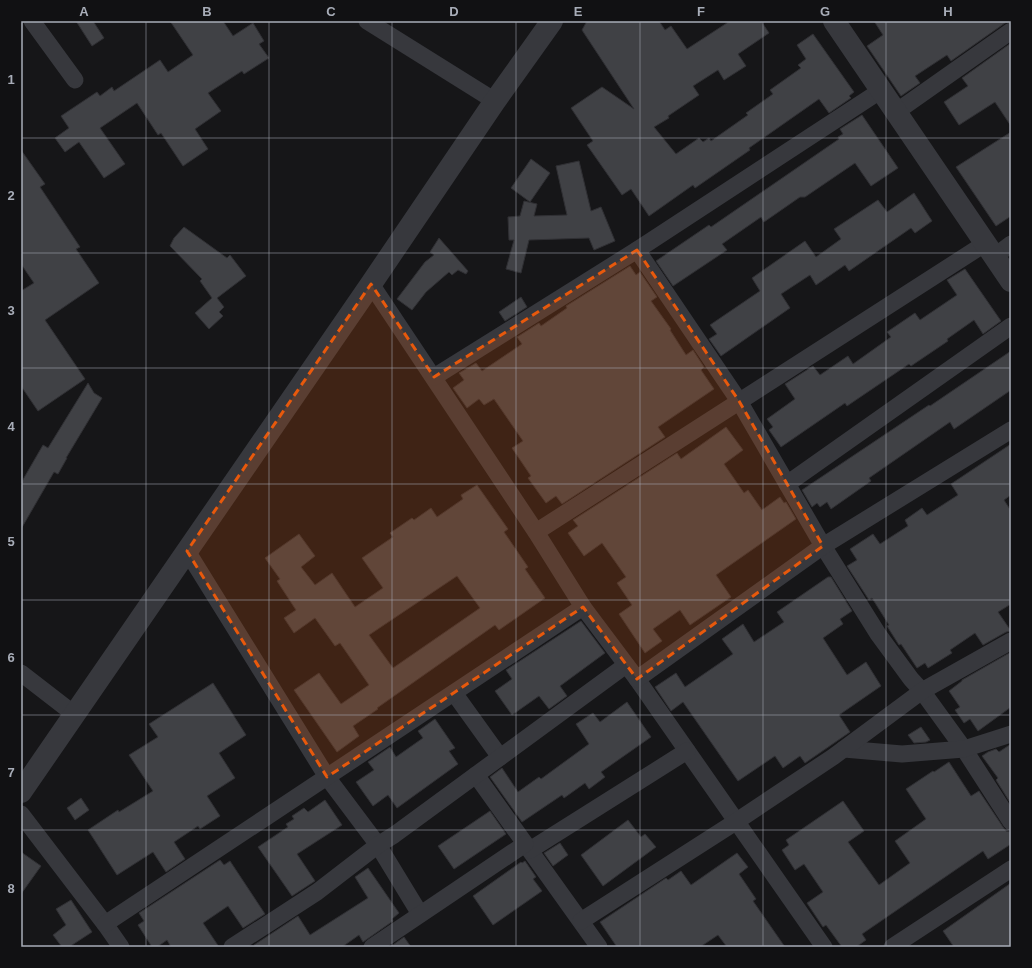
<svg xmlns="http://www.w3.org/2000/svg" width="1032" height="968" viewBox="0 0 1032 968" font-family="Helvetica,sans-serif">
  <style>
    .building { fill: #404145; stroke: #303034; fill-rule: evenodd }
    .lines { fill: none; stroke-linecap: round; stroke-linejoin: round }
    .minor { stroke: #37383d; stroke-width: 17 }
    .tertiary { stroke: #37383d; stroke-width: 22 }
    .marked { fill: #e8590c; fill-opacity: 0.2; stroke: #e8590c; stroke-width: 3; stroke-dasharray: 8 5; stroke-linejoin: round }
    .grid { fill: none; stroke: #a8adb8; stroke-width: 1; stroke-opacity: 0.55 }
    .neatline { fill: none; stroke: #a8adb8; stroke-width: 1.5 }
    .grid-label { font-size: 13px; text-anchor: middle; font-weight: bold; fill: #a8adb8 }
  </style>
  <rect width="100%" height="100%" fill="#161618"/>
  <g class="building">
    <polygon points="76,21 93,21 104,38 92,46"/>
    <polygon points="170,21 223,21 233,36 253,23 264,41 259,44 269,58 244,74 242,71 208,93 221,111 195,129 208,149 183,166 161,133 158,135 137,103 100,128 125,164 104,178 79,142 65,152 55,138 69,128 61,116 97,92 100,96 112,87 114,91 160,60 168,72 193,55"/>
    <polygon points="587,21 659,21 665,30 671,26 687,49 730,21 761,21 769,33 738,54 746,66 724,80 718,70 693,86 699,95 668,116 669,118 654,127 676,154 699,138 703,142 709,138 711,141 748,115 746,113 773,94 770,90 801,68 798,65 806,59 797,45 813,34 854,92 849,96 851,98 829,113 819,99 749,148 750,150 695,188 693,185 649,216 631,189 622,195 587,145 593,141 571,108 602,87 634,109 582,30"/>
    <polygon points="874,21 1011,21 1005,23 951,61 947,55 915,76 920,83 901,96 867,46 883,35"/>
    <polygon points="1011,43 1011,126 995,102 959,125 944,102 968,86 962,78"/>
    <polygon points="862,115 898,168 871,186 855,163 805,197 800,197 764,222 761,217 722,244 727,250 673,286 656,261 709,225 711,227 839,139 838,137 843,134 840,129"/>
    <polygon points="1011,132 1011,216 996,226 956,167"/>
    <polygon points="21,150 45,184 40,187 80,247 76,249 99,283 45,320 85,379 38,411 21,386 21,291 34,283 21,264"/>
    <polygon points="531,159 550,173 530,202 511,188"/>
    <polygon points="579,161 591,211 601,207 615,241 594,250 589,238 529,240 521,273 506,269 514,240 509,240 508,217 520,216 524,201 537,204 534,216 567,215 556,166"/>
    <polygon points="914,193 932,221 915,233 911,228 849,271 845,265 816,285 810,275 781,294 790,308 721,356 709,339 717,334 710,325 760,291 752,278 805,241 816,257 841,239 834,229 878,200 887,212"/>
    <polygon points="184,227 227,258 230,255 246,276 217,298 224,307 219,312 223,316 209,329 195,313 212,298 200,281 202,279 170,246 174,238"/>
    <polygon points="439,238 468,271 466,274 458,270 452,275 449,272 426,292 412,310 397,299 425,262 434,255 430,252"/>
    <polygon points="630,266 636,275 640,272 657,297 651,301 671,329 670,330 686,355 693,350 704,367 701,370 714,389 658,427 665,437 562,504 556,496 546,503 528,478 531,476 512,448 523,441 494,399 484,405 479,399 467,408 453,388 464,380 459,373 476,363 482,371 522,344 517,337 539,323 541,326 567,308 566,306"/>
    <polygon points="965,269 1001,321 983,334 974,320 947,339 948,341 911,366 909,364 847,406 845,403 781,447 769,430 773,427 767,419 795,399 785,384 813,366 820,375 848,356 853,364 891,337 887,332 915,313 920,320 957,295 947,280"/>
    <polygon points="521,297 527,307 505,321 499,312"/>
    <polygon points="1011,351 1011,390 954,429 950,422 869,478 871,481 831,509 827,502 820,507 817,503 812,507 802,490 929,405 930,406"/>
    <polygon points="88,383 94,393 102,398 66,458 67,458 58,474 54,472 21,529 21,483 43,445 48,448"/>
    <polygon points="726,427 743,450 724,464 744,493 748,490 762,510 780,497 784,503 786,502 796,519 716,575 731,597 690,625 680,610 653,629 662,641 645,653 619,614 632,605 617,583 626,577 602,543 584,556 568,533 578,526 573,520 677,453 681,459"/>
    <polygon points="1011,444 1011,495 1004,500 1011,511 1011,604 998,612 1011,631 1006,632 983,645 975,633 950,650 952,653 928,668 925,663 917,668 901,644 899,645 887,626 889,625 872,598 869,600 847,566 857,560 850,549 873,534 880,544 908,526 905,520 922,508 927,515 958,495 951,484"/>
    <path d="M 477,485 L 508,529 L 504,532 L 528,567 L 525,569 L 545,598 L 499,630 L 495,625 L 377,708 L 378,709 L 353,726 L 359,736 L 337,752 L 294,690 L 319,673 L 341,704 L 369,685 L 340,643 L 335,646 L 315,618 L 294,633 L 284,618 L 296,610 L 277,581 L 280,579 L 265,558 L 299,534 L 315,556 L 301,567 L 315,585 L 332,573 L 355,607 L 383,588 L 362,558 L 393,537 L 390,533 L 412,518 L 414,520 L 431,508 L 437,517 L 463,499 L 461,495 ZM 457,576 L 480,608 L 393,668 L 369,635 Z"/>
    <polygon points="828,577 831,577 852,611 840,619 843,624 823,638 847,675 866,662 881,686 839,715 850,732 805,763 800,756 783,768 775,756 738,781 683,702 671,711 655,687 676,673 685,687 733,654 722,639 743,624 754,642 784,622 777,612"/>
    <polygon points="581,621 605,653 560,686 567,696 549,709 539,696 512,715 495,691 512,679 506,670"/>
    <polygon points="1011,652 1011,707 978,731 970,719 964,723 955,710 960,707 949,691 962,681 962,680"/>
    <polygon points="213,683 246,735 219,753 235,778 207,796 220,816 200,829 198,826 174,842 185,859 166,872 153,852 117,875 88,830 118,810 119,812 153,791 129,755 158,737 149,724"/>
    <polygon points="627,702 651,737 601,772 605,777 589,789 585,783 564,798 562,795 522,822 490,777 502,768 518,792 539,777 541,779 589,744 576,724 593,713 600,722"/>
    <polygon points="435,719 455,748 449,751 458,764 397,808 388,795 373,806 356,782 374,770 368,762 390,747 396,757 423,738 418,731"/>
    <polygon points="921,727 930,740 926,742 914,743 908,735"/>
    <polygon points="1011,744 1011,804 996,780 998,778 982,756 988,752 996,749 999,752"/>
    <polygon points="949,762 971,796 979,791 1003,827 1006,831 1011,832 1011,844 988,859 983,851 862,934 866,940 856,947 842,947 826,925 823,927 807,903 823,892 804,864 795,870 782,850 789,845 786,840 843,801 864,831 848,842 879,885 910,863 895,841 926,819 906,789 933,771 934,772"/>
    <polygon points="81,798 89,810 75,820 67,808"/>
    <polygon points="325,800 342,825 297,854 315,881 292,896 258,847 288,827 286,824 294,819 292,816 304,808 308,812"/>
    <polygon points="490,811 506,834 454,869 438,846"/>
    <polygon points="628,820 641,837 645,834 656,847 603,886 581,855"/>
    <polygon points="560,843 568,855 553,866 544,853"/>
    <polygon points="21,852 41,866 21,894"/>
    <polygon points="737,853 748,867 739,874 756,899 753,901 785,947 727,947 718,935 700,947 617,947 600,922 666,878 668,880 681,871 691,885"/>
    <polygon points="220,860 224,865 230,861 265,914 243,928 228,906 203,923 219,947 171,947 167,940 157,947 152,947 138,925 144,921 139,913"/>
    <polygon points="525,861 536,877 533,879 542,891 493,925 473,896 521,862 522,863"/>
    <polygon points="368,868 399,913 392,919 393,921 363,942 359,935 342,947 256,947 254,945 298,916 310,935 368,898 355,877"/>
    <polygon points="1011,883 1011,947 954,947 943,931"/>
    <polygon points="71,900 92,932 69,947 62,947 53,935 66,925 56,909"/>
    <polygon points="404,937 411,947 390,947"/>
  </g>
  <g class="lines">
    <g class="minor">
      <polyline points="32,21 75,80"/>
      <polyline points="367,21 495,101"/>
      <polyline points="896,112 1011,31"/>
      <polyline points="637,250 739,401 823,546 878,634 911,679 922,691 964,749 1011,822"/>
      <polyline points="995,256 1011,244"/>
      <polyline points="371,284 536,532 583,607 637,679 824,947"/>
      <polyline points="434,377 637,250 880,91"/>
      <polyline points="787,484 1011,326"/>
      <polyline points="536,532 986,243"/>
      <polyline points="187,551 327,777 378,845 420,914"/>
      <polyline points="21,673 74,714"/>
      <polyline points="637,679 823,546 1011,430"/>
      <polyline points="454,693 500,757"/>
      <polyline points="844,749 902,754 964,749 1011,734"/>
      <polyline points="476,775 599,947"/>
      <polyline points="21,814 105,924 121,947"/>
      <polyline points="530,850 687,751"/>
      <polyline points="581,921 737,821 833,757 922,691 1011,641"/>
      <polyline points="105,924 583,607"/>
      <polyline points="232,947 317,892 378,845 394,835 626,665"/>
      <polyline points="372,947 525,844"/>
      <polyline points="892,947 1011,869"/>
    </g>
    <g class="tertiary">
      <polyline points="834,21 1011,281"/>
      <polyline points="21,792 371,284 495,101 552,21"/>
    </g>
  </g>
  <path class="marked" d="M 637,250 L 739,401 L 823,546 L 637,679 L 583,607 L 327,777 L 187,551 L 371,284 L 434,377 Z"/>
  <path class="grid" d="M 146,21 L 146,947M 269,21 L 269,947M 392,21 L 392,947M 516,21 L 516,947M 640,21 L 640,947M 763,21 L 763,947M 886,21 L 886,947M 21,138 L 1011,138M 21,253 L 1011,253M 21,368 L 1011,368M 21,484 L 1011,484M 21,600 L 1011,600M 21,715 L 1011,715M 21,830 L 1011,830"/>
  <rect width="1032" height="968" fill="none" stroke="#111113" stroke-width="44"/>
  <rect x="22" y="22" width="988" height="924" class="neatline"/>
  <g class="grid-label">
    <text x="84" y="16">A</text>
    <text x="207" y="16">B</text>
    <text x="331" y="16">C</text>
    <text x="454" y="16">D</text>
    <text x="578" y="16">E</text>
    <text x="701" y="16">F</text>
    <text x="825" y="16">G</text>
    <text x="948" y="16">H</text>
    <text x="11" y="84">1</text>
    <text x="11" y="200">2</text>
    <text x="11" y="315">3</text>
    <text x="11" y="431">4</text>
    <text x="11" y="546">5</text>
    <text x="11" y="662">6</text>
    <text x="11" y="777">7</text>
    <text x="11" y="893">8</text>
  </g>
</svg>
